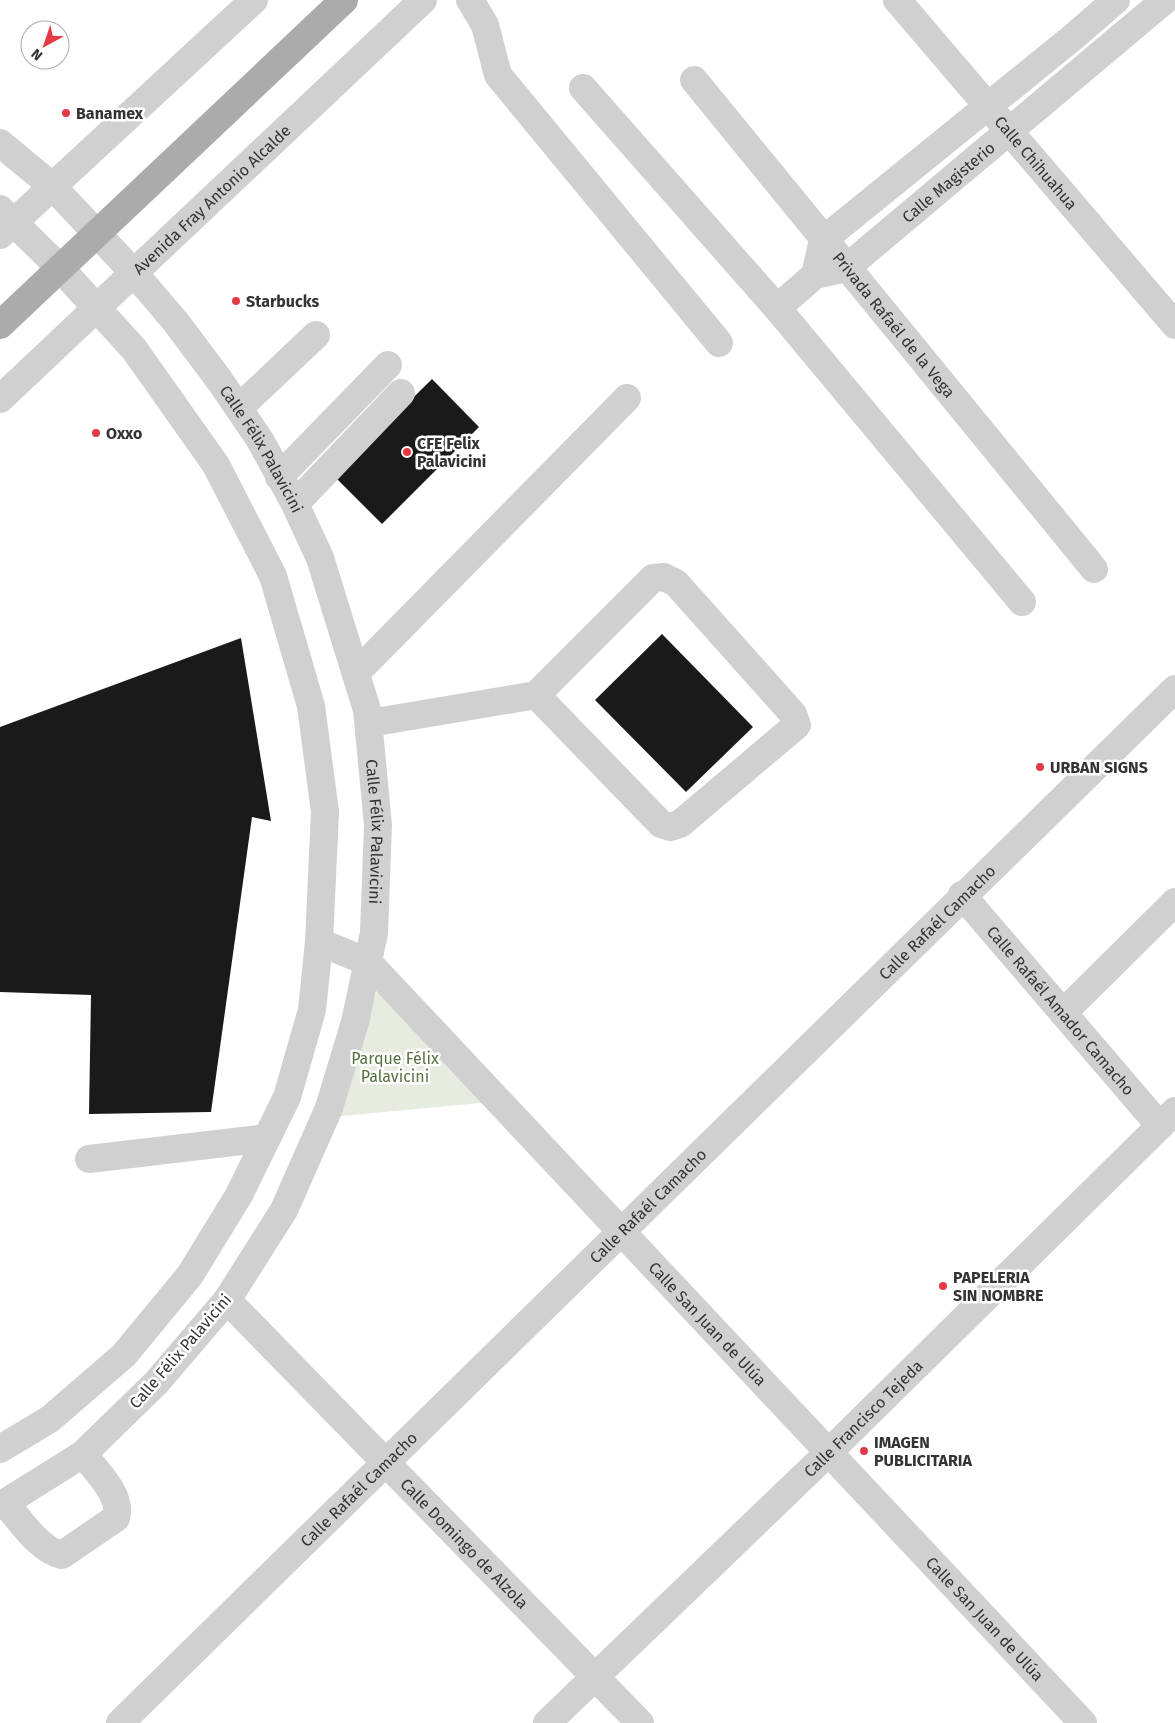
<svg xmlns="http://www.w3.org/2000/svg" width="1175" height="1723" viewBox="0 0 1175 1723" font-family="'Fira Sans',sans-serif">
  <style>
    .green { fill: #e6ecdf }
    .building { fill: #1a1a1a }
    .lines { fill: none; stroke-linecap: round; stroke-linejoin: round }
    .minor { stroke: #d0d0d0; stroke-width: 28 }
    .major { stroke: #ababab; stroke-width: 28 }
    .poi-dot { fill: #e63946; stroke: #fff; stroke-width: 2 }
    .labels { text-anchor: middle; stroke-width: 5; stroke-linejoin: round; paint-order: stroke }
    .poi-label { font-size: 16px; font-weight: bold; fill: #333; stroke: #fff; text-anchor: start }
    .street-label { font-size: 16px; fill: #333; stroke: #fff }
    .park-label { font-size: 16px; fill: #56703f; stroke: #fff }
  </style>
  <rect width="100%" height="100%" fill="#fff"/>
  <polygon class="green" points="377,991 492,1102 331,1117"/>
  <g class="building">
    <polygon points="432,379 479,427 382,524 334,476"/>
    <polygon points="662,634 753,727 686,792 595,700"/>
    <polygon points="241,638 271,821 252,817 211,1112 89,1114 91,995 0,992 0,727"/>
  </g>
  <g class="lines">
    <g class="minor">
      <polyline points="470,0 485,25 498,75 719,343"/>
      <path id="s1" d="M 897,0 L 1175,325"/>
      <path id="s2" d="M 1116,0 L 1072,38 L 823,240 L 815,275 L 846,268 L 1165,0"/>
      <path id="s3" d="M 694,80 L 1094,569"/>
      <polyline points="583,88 777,308"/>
      <path id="s4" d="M 0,143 L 52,186 L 134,273 L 175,321 L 220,381 L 260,440 L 295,504 L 320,558 L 367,710 L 378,825 L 374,933 L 355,1022 L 329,1108 L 284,1210 L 227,1300 L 156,1383 L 83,1454 L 0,1506"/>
      <polyline points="0,209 61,269 134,349 216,465 273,576 311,706 325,812 319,942 312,1010 287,1097 239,1195 190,1275 124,1355 50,1419 0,1449"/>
      <polyline points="0,235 254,0"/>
      <polyline points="815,275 777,308 1022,602"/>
      <path id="s5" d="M 0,399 L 423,0"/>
      <polyline points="240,407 316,335"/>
      <polyline points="279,477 388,365"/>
      <polyline points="295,504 401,393"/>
      <polyline points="356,673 627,398"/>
      <polyline points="370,723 536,695 653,578 664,577 676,583 793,714 797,725 680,824 670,827 661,824 536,695"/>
      <path id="s6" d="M 962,895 L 1160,1126"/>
      <path id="s7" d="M 319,942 L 368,962 L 1083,1723"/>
      <polyline points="1063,1013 1175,902"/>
      <polyline points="89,1159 267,1138"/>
      <path id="s8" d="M 227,1300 L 640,1723"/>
      <path d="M 5,1503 C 21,1521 39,1550 62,1555 L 116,1518 C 123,1496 96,1471 83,1454"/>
      <path id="s9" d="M 120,1723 L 1175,689"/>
      <path id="s10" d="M 547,1723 L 829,1452 L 1175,1111"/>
    </g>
    <polyline class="major" points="0,325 344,0"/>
  </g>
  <g class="poi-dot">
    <circle cx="66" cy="113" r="5"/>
    <circle cx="236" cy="301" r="5"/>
    <circle cx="96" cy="433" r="5"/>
    <circle cx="407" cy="452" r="5"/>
    <circle cx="1040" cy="767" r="5"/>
    <circle cx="943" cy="1286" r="5"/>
    <circle cx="864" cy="1451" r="5"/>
  </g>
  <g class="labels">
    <g class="poi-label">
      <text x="76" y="119">Banamex</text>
      <text x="246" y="307">Starbucks</text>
      <text x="106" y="439">Oxxo</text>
      <text x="417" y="449">CFE Felix<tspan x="417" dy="18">Palavicini</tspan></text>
      <text x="1050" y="773">URBAN SIGNS</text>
      <text x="953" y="1283">PAPELERIA<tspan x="953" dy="18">SIN NOMBRE</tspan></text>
      <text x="874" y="1448">IMAGEN<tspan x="874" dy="18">PUBLICITARIA</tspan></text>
    </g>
    <g class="street-label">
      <text dy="6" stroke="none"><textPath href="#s1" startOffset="214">Calle Chihuahua</textPath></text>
      <text dy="6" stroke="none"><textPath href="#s2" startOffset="580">Calle Magisterio</textPath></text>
      <text dy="6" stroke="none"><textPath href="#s5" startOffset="291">Avenida Fray Antonio Alcalde</textPath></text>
      <text dy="6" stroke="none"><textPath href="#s3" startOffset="316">Privada Rafaél de la Vega</textPath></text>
      <text dy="6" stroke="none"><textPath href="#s4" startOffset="405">Calle Félix Palavicini</textPath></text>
      <text dy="6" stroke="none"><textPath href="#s4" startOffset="810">Calle Félix Palavicini</textPath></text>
      <text dy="6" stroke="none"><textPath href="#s9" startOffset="1144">Calle Rafaél Camacho</textPath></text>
      <text dy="6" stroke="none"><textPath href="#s6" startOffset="152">Calle Rafaél Amador Camacho</textPath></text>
      <text dy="6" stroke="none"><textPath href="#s9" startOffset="739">Calle Rafaél Camacho</textPath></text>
      <text dy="6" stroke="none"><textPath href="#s7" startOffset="549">Calle San Juan de Ulúa</textPath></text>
      <text transform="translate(180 1351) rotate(-49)" y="6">Calle Félix Palavicini</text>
      <text dy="6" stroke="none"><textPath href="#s10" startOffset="439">Calle Francisco Tejeda</textPath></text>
      <text dy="6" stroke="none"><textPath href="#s9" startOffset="334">Calle Rafaél Camacho</textPath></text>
      <text dy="6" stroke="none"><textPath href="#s8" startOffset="340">Calle Domingo de Alzola</textPath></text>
      <text dy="6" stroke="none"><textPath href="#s7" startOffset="954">Calle San Juan de Ulúa</textPath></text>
    </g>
    <g class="park-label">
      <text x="395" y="1064">Parque Félix<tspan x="395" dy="18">Palavicini</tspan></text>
    </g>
  </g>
  <g transform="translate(45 45) rotate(220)"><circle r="24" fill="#ffffff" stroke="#adadad"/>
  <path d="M0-4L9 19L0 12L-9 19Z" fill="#e63946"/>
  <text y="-8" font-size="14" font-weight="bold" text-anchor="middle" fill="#333333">N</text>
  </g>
</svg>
